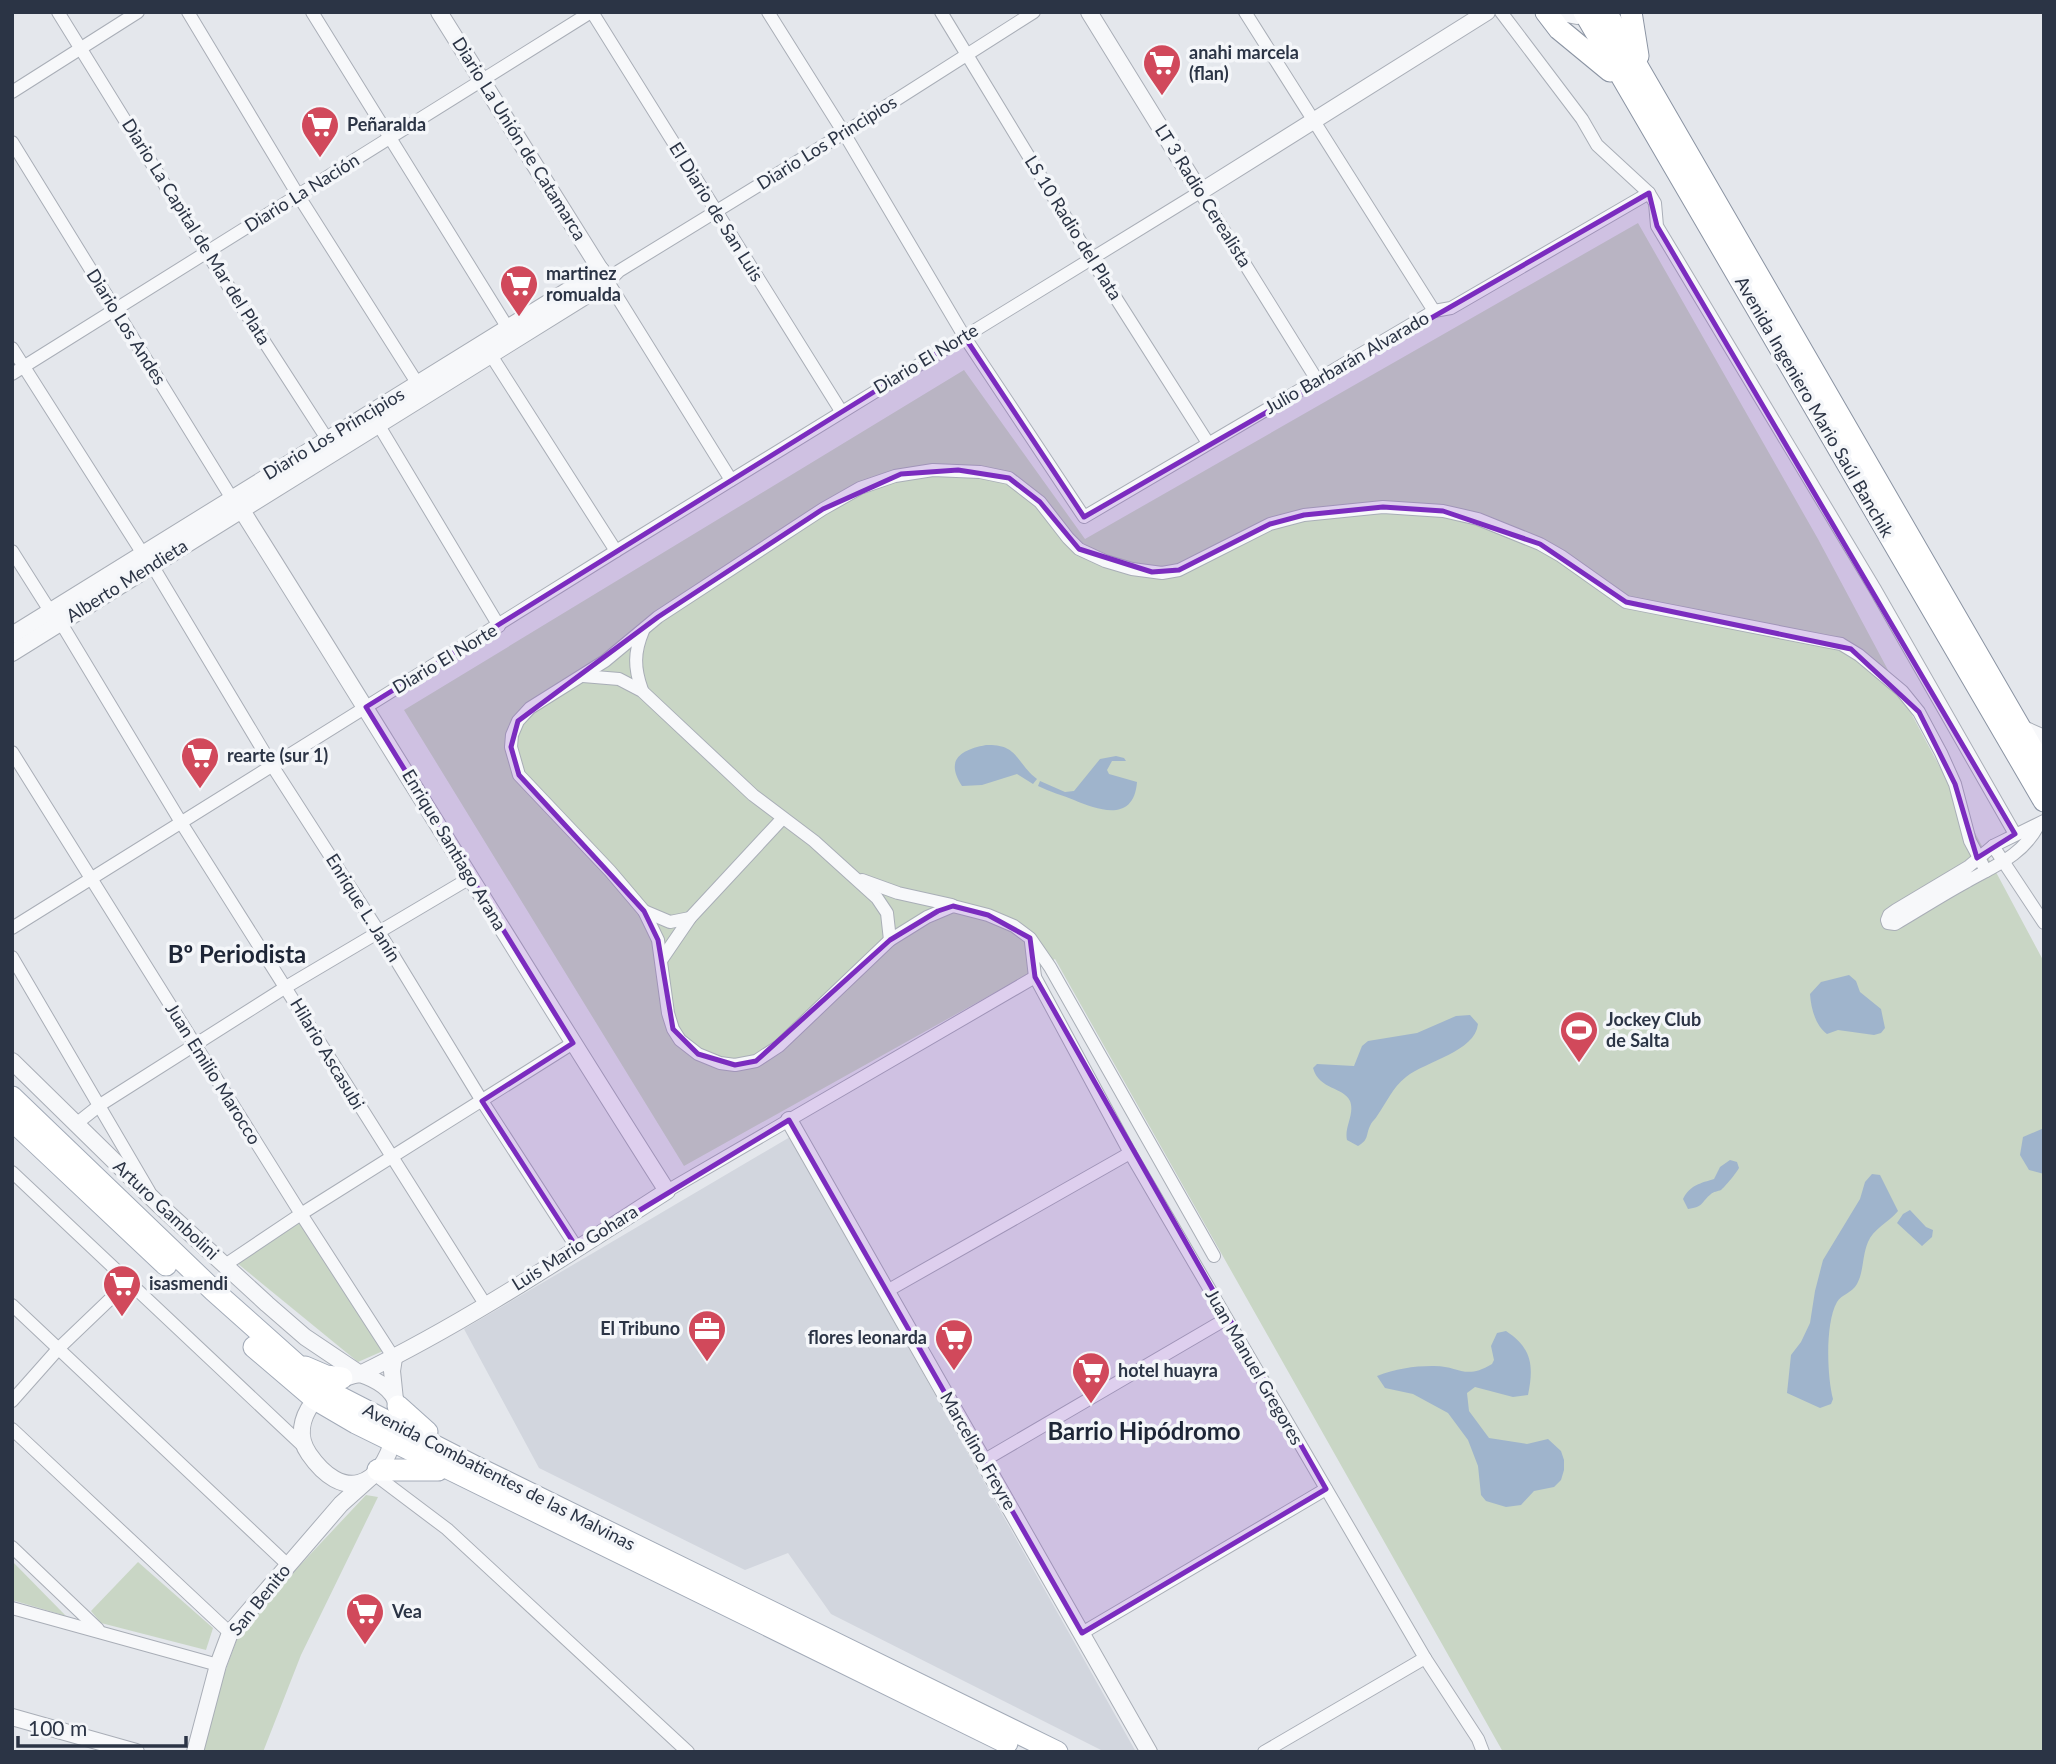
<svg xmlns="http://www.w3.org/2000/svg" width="2056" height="1764" viewBox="0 0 2056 1764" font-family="Lato,sans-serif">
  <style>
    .built { fill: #d2d6de }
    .green { fill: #c9d6c5 }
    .water { fill: #9fb4cc }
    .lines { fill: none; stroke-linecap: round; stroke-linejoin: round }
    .minor-casing { stroke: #a9aeb7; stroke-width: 14 }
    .tertiary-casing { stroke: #a9aeb7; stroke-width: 18 }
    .primary-casing { stroke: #a3abb8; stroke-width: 23 }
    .trunk-casing { stroke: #8b94a3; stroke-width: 23 }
    .minor { stroke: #f7f8fa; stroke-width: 12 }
    .tertiary { stroke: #f7f8fa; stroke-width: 16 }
    .primary { stroke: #fff; stroke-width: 21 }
    .trunk { stroke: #fff; stroke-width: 21 }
    .marked { fill: #7b2cbf; fill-opacity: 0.2; stroke: #7b2cbf; stroke-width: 5; stroke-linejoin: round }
    .labels { text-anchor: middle; stroke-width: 7; stroke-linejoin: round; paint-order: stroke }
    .poi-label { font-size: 18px; font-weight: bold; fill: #2b3445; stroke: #f4f6f9; text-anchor: start }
    .street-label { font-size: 18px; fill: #2b3445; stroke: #f4f6f9 }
    .district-label { font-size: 24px; font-weight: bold; fill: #1d2536; stroke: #f4f6f9 }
  </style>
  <rect width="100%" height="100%" fill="#e4e7ec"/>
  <polygon class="built" points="790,1137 1136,1752 1105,1752 831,1614 788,1553 745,1570 539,1468 464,1329"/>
  <g class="green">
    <polygon points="1638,223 1818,539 2044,962 2044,1752 1503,1752 1055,959 684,1166 404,710 964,370 1085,539"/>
    <polygon points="301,1214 383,1351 358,1362 237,1263"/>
    <polygon points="366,1495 378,1497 301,1655 263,1752 196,1752 241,1628"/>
    <polygon points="12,1561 66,1616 12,1600"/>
    <polygon points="138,1562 213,1628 206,1650 101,1623 91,1611"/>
  </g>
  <g class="water">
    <path d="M 986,745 C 1019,744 1015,762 1037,779 L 1033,784 L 1017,774 L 982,785 L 962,786 C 945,760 960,750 986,745 Z"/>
    <path d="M 1116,756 L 1124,758 L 1126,761 L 1112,761 L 1107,770 L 1109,774 L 1137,782 C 1134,822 1100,811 1074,800 C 1062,795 1050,792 1038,786 L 1040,781 L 1065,792 L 1074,791 L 1100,759 Z"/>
    <path d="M 1849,975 L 1856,981 L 1860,992 L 1881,1009 L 1885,1028 L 1881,1033 L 1874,1035 L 1838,1030 L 1827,1034 C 1815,1025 1811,1008 1810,994 L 1821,982 Z"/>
    <path d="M 1470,1015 L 1478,1024 C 1475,1052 1426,1061 1406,1077 C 1392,1088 1387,1102 1377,1116 C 1377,1117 1371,1123 1371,1124 C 1365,1135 1370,1139 1358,1146 L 1347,1140 C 1344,1127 1355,1114 1350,1101 C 1344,1087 1319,1090 1313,1068 L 1317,1064 L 1354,1066 L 1362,1046 L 1368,1041 L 1417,1033 L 1456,1016 Z"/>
    <polygon points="2044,1128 2044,1174 2029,1170 2020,1155 2023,1137"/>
    <path d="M 1730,1160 L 1737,1162 L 1739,1168 C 1737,1172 1725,1187 1721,1190 C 1718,1191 1713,1192 1711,1194 C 1701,1202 1704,1207 1688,1209 L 1683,1199 C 1690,1185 1701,1183 1714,1179 L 1720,1167 Z"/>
    <path d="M 1872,1174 L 1880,1175 L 1898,1211 C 1889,1222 1873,1229 1868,1242 C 1862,1256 1864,1271 1857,1284 C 1852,1293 1842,1294 1837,1302 C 1825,1323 1827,1376 1833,1399 L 1831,1404 L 1820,1408 L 1787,1393 L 1791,1355 L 1801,1342 L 1810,1323 L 1815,1291 L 1823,1260 L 1860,1199 L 1865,1182 Z"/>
    <polygon points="1910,1210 1926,1227 1933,1230 1932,1237 1922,1246 1897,1223 1903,1214"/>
    <path d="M 1506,1331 C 1532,1348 1534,1366 1528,1395 L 1513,1397 L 1475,1387 L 1467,1393 L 1469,1411 L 1489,1438 L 1527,1444 L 1548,1439 L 1561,1451 L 1564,1460 L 1564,1470 L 1561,1480 L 1554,1487 L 1534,1491 L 1521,1505 L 1506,1507 L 1486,1501 L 1481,1495 L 1478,1466 L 1468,1440 L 1448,1413 L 1413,1394 L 1385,1388 L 1377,1376 C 1395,1369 1413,1366 1432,1366 C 1459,1365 1464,1381 1492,1364 L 1494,1360 L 1491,1346 L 1497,1333 Z"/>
  </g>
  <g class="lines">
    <defs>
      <g id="minor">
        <polyline points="58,12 207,253 331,445"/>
        <polyline points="188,12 298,195 421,389"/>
        <polyline points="312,12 511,333"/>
        <polyline points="592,12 841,411"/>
        <polyline points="768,12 844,133 964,336 1084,517 1434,311 1451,308 1649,193"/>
        <polyline points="941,12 1091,259 1208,443"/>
        <polyline points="1245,12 1434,311"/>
        <polyline points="1501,12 1582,119 1597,145 1649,193 1655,203 1657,226 1875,589 2015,834"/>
        <polyline points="12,92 138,12"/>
        <polyline points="12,142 231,497"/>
        <polyline points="12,348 143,554 152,565 273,767 379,932 482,1101 577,1248"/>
        <polyline points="487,349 616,551"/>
        <polyline points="12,374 591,12"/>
        <polyline points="378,424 499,626"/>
        <polyline points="731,480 608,282 619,271 844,133 1034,12"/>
        <polyline points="12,551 50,611 61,623 182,824 485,1304"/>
        <polyline points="583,676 619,679 642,691 753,795 814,841 877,898 887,913 890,940"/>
        <path d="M 642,690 C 634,668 634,652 643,631"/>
        <polyline points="12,752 301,1214 394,1358"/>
        <path d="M 2038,826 C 2022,856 1994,866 1966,882 C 1942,895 1919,910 1895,924 L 1888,923 L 1887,920 L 1889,915 L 1896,910 L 1968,867 L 1993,846 L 2044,821"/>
        <polyline points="1993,846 2044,923"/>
        <polyline points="862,880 898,893 952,905"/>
        <polyline points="644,911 670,922 690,918"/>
        <polyline points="12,928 616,551 1200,192 1317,380"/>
        <polyline points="1031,942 1035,977 1130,1153 1425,1658 1478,1739 1483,1752"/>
        <polyline points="12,957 149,1191"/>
        <polyline points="662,959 690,918 782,819"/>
        <polyline points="76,1124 100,1105 286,987 470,878"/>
        <polyline points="12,1172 302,1445"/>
        <polyline points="667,1191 1035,977"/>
        <polyline points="1214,1256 1050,967 1030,938 1014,926 988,915 953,906 927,917 890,940 779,1046 756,1061 735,1065 720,1063 698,1054 680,1040 673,1029 668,1013 658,940 644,911 610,871 519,775 511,747 512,735 518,721 530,708 605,661 658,617 823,509 860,488 895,476 933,470 980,472 1009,478 1040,502 1068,538 1079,549 1105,561 1132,569 1162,573 1179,570 1270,524 1304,515 1383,507 1443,511 1478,519 1540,544 1561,556 1626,602 1830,642 1841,644 1859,655 1902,691 1919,712 1941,753 1955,784 1970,841 1986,871"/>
        <polyline points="225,1265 301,1214 573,1043"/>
        <polyline points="887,1291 1130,1153"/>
        <polyline points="12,1305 288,1565"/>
        <polyline points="12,1401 59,1348 128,1282"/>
        <polyline points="12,1429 230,1633"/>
        <polyline points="983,1461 1226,1319"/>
        <polyline points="374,1474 447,1529 688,1752"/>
        <polyline points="12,1547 98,1629"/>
        <polyline points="12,1608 218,1665"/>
        <polyline points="1082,1633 1326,1489"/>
        <polyline points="1264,1752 1425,1658"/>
      </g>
      <g id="tertiary">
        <polyline points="1089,12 1200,192 1487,12"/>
        <polyline points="1556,12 1577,16 1588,12"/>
        <path d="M 231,497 L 241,509 C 384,736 523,965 667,1191 C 567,1255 467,1322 360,1374"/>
        <polyline points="12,635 601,270"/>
        <polyline points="12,653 608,282 439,12"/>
        <polyline points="2019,727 2044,738"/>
        <polyline points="12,1061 157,1203 267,1304 305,1337 360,1374"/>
        <polyline points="789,1120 1149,1752"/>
        <polyline points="394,1358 392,1371 395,1400"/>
        <path d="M 360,1374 C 375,1379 392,1388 397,1404 C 400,1414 396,1426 394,1436 C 381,1489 342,1502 309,1454 C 285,1420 326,1378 360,1374 Z"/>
        <polyline points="12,1717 136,1752"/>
        <polyline points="195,1752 218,1665 230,1633 341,1504 370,1478"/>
      </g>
      <g id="primary">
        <polyline points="12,1097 214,1291 324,1389 474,1466 1057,1752"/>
        <polyline points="12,1120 166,1265"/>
        <polyline points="254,1347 315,1399 356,1423 1007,1743"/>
        <polyline points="305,1367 326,1376 342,1378"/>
        <polyline points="398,1406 427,1432"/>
        <polyline points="378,1470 438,1470"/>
      </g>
      <g id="trunk">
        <polyline points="1546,12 1559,29 1610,71"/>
        <polyline points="1584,12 2044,801"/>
        <polyline points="1606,12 2044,769"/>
        <polyline points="1631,12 1638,56"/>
      </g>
    </defs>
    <use href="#minor" class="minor-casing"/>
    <use href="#tertiary" class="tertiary-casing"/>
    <use href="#primary" class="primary-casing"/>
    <use href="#trunk" class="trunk-casing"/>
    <use href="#minor" class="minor"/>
    <use href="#tertiary" class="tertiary"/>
    <use href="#primary" class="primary"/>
    <use href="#trunk" class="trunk"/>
  </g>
  <path class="marked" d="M 1649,193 L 1657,226 L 2015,834 L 1977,858 L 1955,784 L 1919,712 L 1851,649 L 1626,602 L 1540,544 L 1443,511 L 1383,507 L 1304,515 L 1270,524 L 1179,570 L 1152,572 L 1079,549 L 1040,502 L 1009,478 L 958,470 L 901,474 L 823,509 L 658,617 L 518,721 L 511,747 L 519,775 L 644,911 L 658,940 L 673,1029 L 698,1054 L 735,1065 L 756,1061 L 890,940 L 938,911 L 953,906 L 988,915 L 1030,938 L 1035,977 L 1326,1489 L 1082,1633 L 789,1120 L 577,1248 L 482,1101 L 573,1043 L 366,707 L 964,336 L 1084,517 Z"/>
  <defs>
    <symbol id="supermarket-pin" viewBox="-11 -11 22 30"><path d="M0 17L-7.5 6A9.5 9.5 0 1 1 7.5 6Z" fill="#d1495b" stroke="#f4f6f9"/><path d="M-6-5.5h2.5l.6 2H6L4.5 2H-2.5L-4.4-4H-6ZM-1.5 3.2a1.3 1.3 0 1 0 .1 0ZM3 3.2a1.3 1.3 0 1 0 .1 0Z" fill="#fff"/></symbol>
    <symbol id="stadium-pin" viewBox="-11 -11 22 30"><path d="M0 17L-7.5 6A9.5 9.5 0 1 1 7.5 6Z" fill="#d1495b" stroke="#f4f6f9"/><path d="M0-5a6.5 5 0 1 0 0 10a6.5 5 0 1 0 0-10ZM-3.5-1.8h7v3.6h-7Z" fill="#fff"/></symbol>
    <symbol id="office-pin" viewBox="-11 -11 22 30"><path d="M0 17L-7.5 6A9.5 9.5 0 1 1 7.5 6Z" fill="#d1495b" stroke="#f4f6f9"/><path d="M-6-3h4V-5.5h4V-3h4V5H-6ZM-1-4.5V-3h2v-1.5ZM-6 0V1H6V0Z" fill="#fff"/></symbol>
  </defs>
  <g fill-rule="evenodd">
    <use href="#supermarket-pin" x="1140" y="41" width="44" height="60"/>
    <use href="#supermarket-pin" x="298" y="103" width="44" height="60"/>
    <use href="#supermarket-pin" x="497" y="262" width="44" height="60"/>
    <use href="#supermarket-pin" x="178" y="734" width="44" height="60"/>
    <use href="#stadium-pin" x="1557" y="1008" width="44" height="60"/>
    <use href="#supermarket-pin" x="100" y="1262" width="44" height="60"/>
    <use href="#office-pin" x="685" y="1307" width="44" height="60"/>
    <use href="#supermarket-pin" x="932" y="1316" width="44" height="60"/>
    <use href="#supermarket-pin" x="1069" y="1349" width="44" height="60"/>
    <use href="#supermarket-pin" x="343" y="1590" width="44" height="60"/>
  </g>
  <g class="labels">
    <g class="poi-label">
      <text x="1189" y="59">anahi marcela<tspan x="1189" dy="21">(flan)</tspan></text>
      <text x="347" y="131">Peñaralda</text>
      <text x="546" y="280">martinez<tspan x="546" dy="21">romualda</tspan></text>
      <text x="227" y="762">rearte (sur 1)</text>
      <text x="1606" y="1026">Jockey Club<tspan x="1606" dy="21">de Salta</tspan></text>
      <text x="149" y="1290">isasmendi</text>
      <text x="680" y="1335" text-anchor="end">El Tribuno</text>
      <text x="927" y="1344" text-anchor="end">flores leonarda</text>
      <text x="1118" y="1377">hotel huayra</text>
      <text x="392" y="1618">Vea</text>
    </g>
    <g class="street-label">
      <text transform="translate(519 139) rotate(58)" y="6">Diario La Unión de Catamarca</text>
      <text transform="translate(827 143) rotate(-32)" y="6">Diario Los Principios</text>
      <text transform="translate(302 193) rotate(-32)" y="6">Diario La Nación</text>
      <text transform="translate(1203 196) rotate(58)" y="6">LT 3 Radio Cerealista</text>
      <text transform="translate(716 212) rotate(58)" y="6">El Diario de San Luis</text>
      <text transform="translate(1073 228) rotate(58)" y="6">LS 10 Radio del Plata</text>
      <text transform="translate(196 232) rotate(58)" y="6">Diario La Capital de Mar del Plata</text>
      <text transform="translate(126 327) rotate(58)" y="6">Diario Los Andes</text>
      <text transform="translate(926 359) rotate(-31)" y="6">Diario El Norte</text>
      <text transform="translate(1347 363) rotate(-30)" y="6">Julio Barbarán Alvarado</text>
      <text transform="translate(1814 407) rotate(60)" y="6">Avenida Ingeniero Mario Saúl Banchik</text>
      <text transform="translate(334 434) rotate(-31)" y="6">Diario Los Principios</text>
      <text transform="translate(127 581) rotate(-32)" y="6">Alberto Mendieta</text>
      <text transform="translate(445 659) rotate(-31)" y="6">Diario El Norte</text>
      <text transform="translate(454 850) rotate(59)" y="6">Enrique Santiago Arana</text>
      <text transform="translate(363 908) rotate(58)" y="6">Enrique L. Janín</text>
      <text transform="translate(327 1054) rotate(59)" y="6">Hilario Ascasubi</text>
      <text transform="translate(213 1074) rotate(58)" y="6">Juan Emilio Marocco</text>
      <text transform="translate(166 1210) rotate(43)" y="6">Arturo Gambolini</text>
      <text transform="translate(575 1248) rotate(-32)" y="6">Luis Mario Gohara</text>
      <text transform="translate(1254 1367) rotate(60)" y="6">Juan Manuel Gregores</text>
      <text transform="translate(978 1451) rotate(60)" y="6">Marcelino Freyre</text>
      <text transform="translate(499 1477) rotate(27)" y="6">Avenida Combatientes de las Malvinas</text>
      <text transform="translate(260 1600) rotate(-51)" y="6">San Benito</text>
    </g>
    <g class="district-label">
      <text x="237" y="963">Bº Periodista</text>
      <text x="1144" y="1440">Barrio Hipódromo</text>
    </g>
  </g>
  <rect width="2056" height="1764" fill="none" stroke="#2b3445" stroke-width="28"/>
  <path d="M18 1736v10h168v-10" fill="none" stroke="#2b3445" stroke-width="3.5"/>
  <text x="28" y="1736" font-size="21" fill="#2b3445" stroke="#f4f6f9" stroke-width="5" paint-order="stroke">100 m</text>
</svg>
